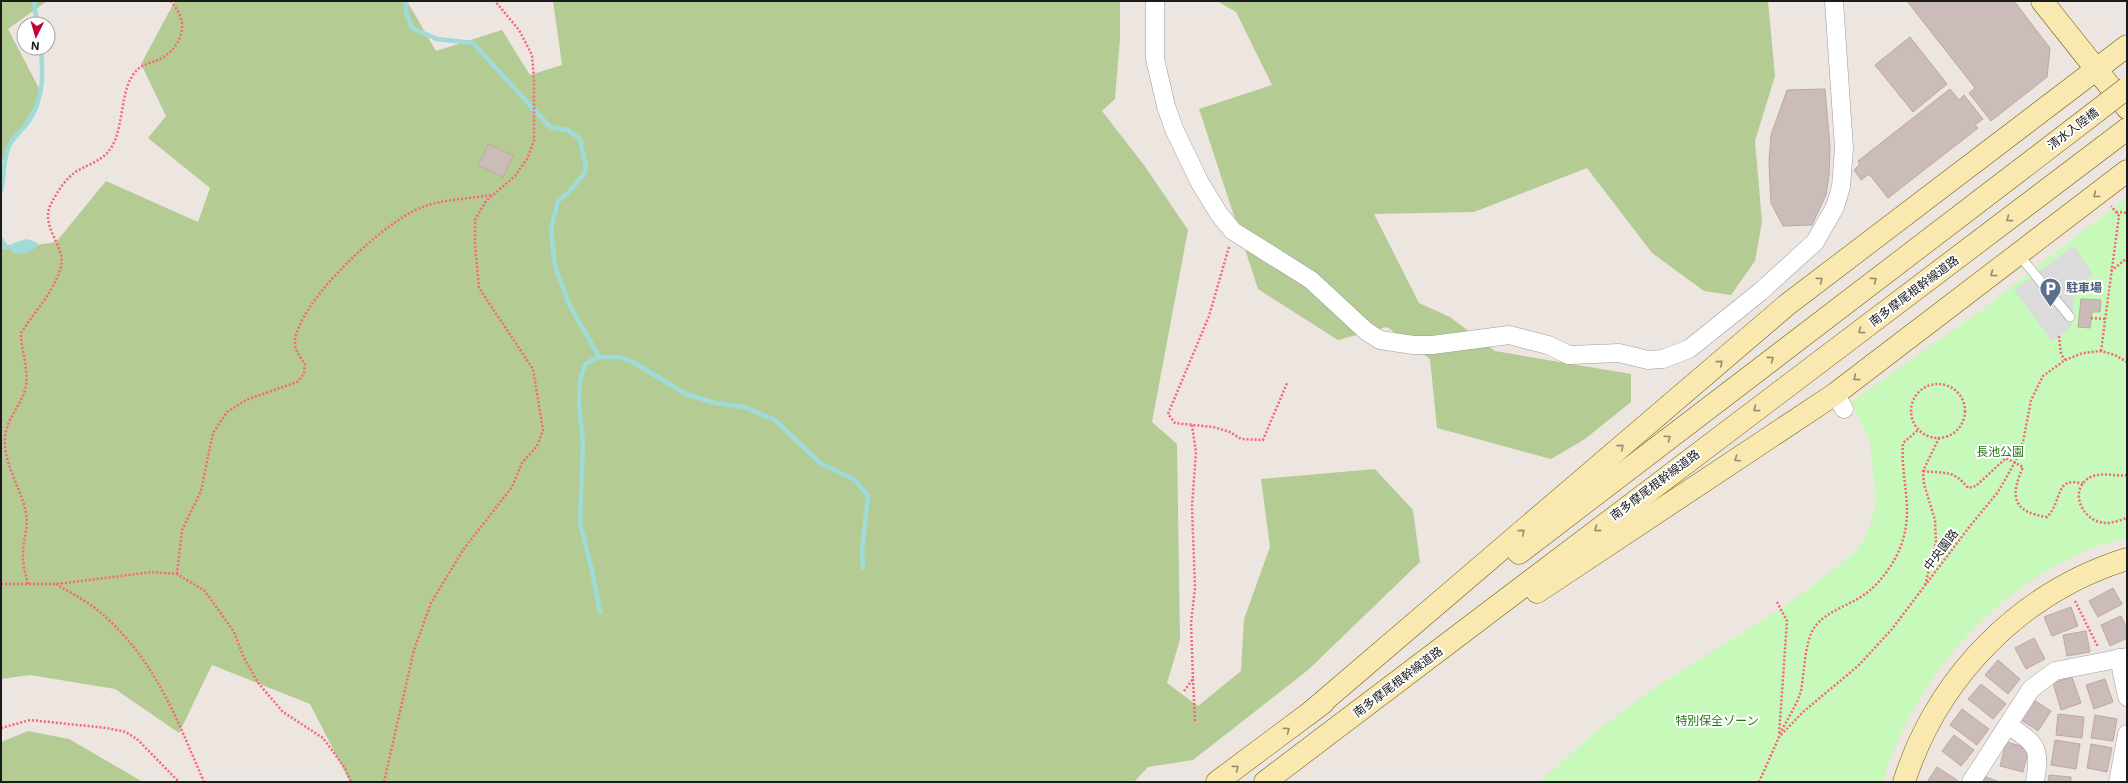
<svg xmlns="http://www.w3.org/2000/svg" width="2128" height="783" viewBox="0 0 2128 783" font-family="Inter,'Noto Sans JP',sans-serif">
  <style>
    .forest { fill: #b4cc94 }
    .park { fill: #c6f9ba }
    .parking { fill: #dbdbdb }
    .water { fill: #9fdbd9 }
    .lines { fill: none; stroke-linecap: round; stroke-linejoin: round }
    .stream { stroke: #9fdbd9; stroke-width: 4.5 }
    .building { fill: #ccbcb9; stroke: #bea7a2 }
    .lane-casing { stroke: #9c9c9c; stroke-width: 10 }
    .street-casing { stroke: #9c9c9c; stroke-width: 19 }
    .secondary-casing { stroke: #6f5e04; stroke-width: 23 }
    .path { stroke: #fa637c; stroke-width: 2.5; stroke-dasharray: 2 2; stroke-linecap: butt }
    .lane { stroke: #fff; stroke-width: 9 }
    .street { stroke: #fff; stroke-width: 18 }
    .secondary { stroke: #f9e9b1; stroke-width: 22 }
    .secondary-bridge-casing { stroke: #6f5e04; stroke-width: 23; stroke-linecap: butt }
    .secondary-bridge { stroke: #f9e9b1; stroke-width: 22 }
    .oneway { stroke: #958c6e }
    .labels { text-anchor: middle; stroke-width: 4; stroke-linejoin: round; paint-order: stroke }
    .street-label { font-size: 12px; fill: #1b1b1b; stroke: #fff }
    .service-label { font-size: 12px; font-weight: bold; fill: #4e5e75; stroke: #fff; text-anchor: start }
    .park-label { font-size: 12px; fill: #1e770a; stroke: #fff }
  </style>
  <rect width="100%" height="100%" fill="#ede5e0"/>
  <g class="forest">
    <polygon points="1,1 47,1 8,29 42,94 1,163"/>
    <polygon points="175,1 407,1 436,51 502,30 530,75 562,65 553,1 1120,1 1120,38 1115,99 1102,111 1144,165 1188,230 1152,422 1177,444 1180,640 1167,683 1198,706 1241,671 1244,619 1270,547 1261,479 1375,469 1413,510 1420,562 1308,670 1193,760 1148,767 1134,782 350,782 310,704 212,665 179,733 115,689 30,675 1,679 1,236 10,249 56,242 106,181 198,222 210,188 148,138 166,116 141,64"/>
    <polygon points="1217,1 1768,1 1775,76 1755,141 1762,222 1755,261 1731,295 1704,291 1652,253 1587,168 1474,212 1374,214 1419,303 1450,317 1495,351 1631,374 1631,402 1585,439 1551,459 1437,428 1430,359 1387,327 1338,340 1258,289 1199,109 1272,85 1236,12"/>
    <polygon points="28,731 69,739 143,782 1,782 1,742"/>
  </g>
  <path class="park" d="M 2127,197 L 2127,538 C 2116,541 2105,543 2095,547 C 1995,586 1913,679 1883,782 L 1540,782 L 1597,730 L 1657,686 L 1790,603 L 1853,554 L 1865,538 L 1872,519 L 1876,499 L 1869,439 L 1851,402 L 1980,311 Z"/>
  <polygon class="parking" points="2074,246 2093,275 2074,290 2072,326 2052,341 2014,290"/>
  <polygon class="water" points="27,239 38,243 37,247 25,254 13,253 10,247 13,243"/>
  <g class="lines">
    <g class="stream">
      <polyline points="34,1 37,24"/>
      <polyline points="406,1 406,12 412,28 437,39 473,43 550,127 568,130 580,139 586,167 584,174 567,194 558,201 551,229 555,266 569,304 599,357"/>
      <path d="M 1,191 C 4,178 3,164 7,151 C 10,138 23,131 30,119 C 44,97 43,73 41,48"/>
      <polyline points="1,239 4,247 10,247"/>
      <polyline points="600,612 591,566 580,524 583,444 579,403 580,382 585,364 599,357 619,357 633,362 686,394 715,403 744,407 775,420 820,463 855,480 868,496 862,550 863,568"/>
    </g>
  </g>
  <g class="building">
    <polygon points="1907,1 2014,1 2050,48 2047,77 1991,121 1969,93 1975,88"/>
    <polygon points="1910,37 1947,84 1913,112 1875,65"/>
    <polygon points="1825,89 1830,147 1829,176 1826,195 1812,225 1783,226 1771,203 1769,162 1771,135 1787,90"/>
    <polygon points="1950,89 1959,100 1964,95 1983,119 1975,125 1978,128 1888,198 1869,174 1861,180 1854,170 1860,164 1858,161"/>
    <polygon points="489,144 513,156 503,177 478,165"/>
    <polygon points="2081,299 2101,300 2100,312 2092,312 2090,328 2078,327"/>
    <polygon points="2113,588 2122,604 2098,617 2089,601"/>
    <polygon points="2071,607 2078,626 2052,636 2044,617"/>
    <polygon points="2121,616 2127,628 2127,638 2110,646 2101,625"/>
    <polygon points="2086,631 2090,652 2067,656 2063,635"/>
    <polygon points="2034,638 2045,659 2026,669 2015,648"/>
    <polygon points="1998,660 2020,679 2008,694 1985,675"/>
    <polygon points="2072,677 2081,703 2061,710 2053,683"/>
    <polygon points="2105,679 2113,702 2094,709 2086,685"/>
    <polygon points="1981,684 2006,704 1993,719 1968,699"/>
    <polygon points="2034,700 2051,711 2038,731 2021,720"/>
    <polygon points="1962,709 1989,729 1977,745 1950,725"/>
    <polygon points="2058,714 2084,717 2082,738 2056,735"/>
    <polygon points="2095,715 2117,719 2113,741 2091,738"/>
    <polygon points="1954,735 1974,750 1961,766 1942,751"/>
    <polygon points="2055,740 2080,744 2076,769 2051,765"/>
    <polygon points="2006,742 2029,748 2023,772 2000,766"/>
    <polygon points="2091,744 2112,748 2107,772 2087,768"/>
    <polygon points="1937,767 1957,780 1956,782 1927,782"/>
    <polygon points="2049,775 2071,777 2071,782 2048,782"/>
    <polygon points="1984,776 1999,782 1981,782"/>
  </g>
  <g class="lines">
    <defs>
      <polyline id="lane" points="2019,255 2070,317"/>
      <g id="street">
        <polyline points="1155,1 1155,59 1166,106 1174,129 1200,183 1219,214 1233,231 1311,280 1366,331 1380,340 1413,345 1432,345 1509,335 1548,345 1569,355 1619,353 1648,360 1663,359 1689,349 1760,292 1815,242 1835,207 1841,187 1844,148 1834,1"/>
        <polyline points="1835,394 1844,409"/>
        <polyline points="2119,658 2127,697"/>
        <path d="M 2008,725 C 2036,744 2041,746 2035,782"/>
        <polyline points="1971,782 2031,689 2055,671 2127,657"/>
        <polyline points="2118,782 2127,734"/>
      </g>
      <g id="secondary">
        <polyline points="2042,1 2127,108"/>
        <polyline points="1519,553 2020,170"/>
        <polyline points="1537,592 1835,394 2127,171"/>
        <polyline points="1312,711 1788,304 2127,46"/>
        <polyline points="1217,782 1323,703"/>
        <polyline points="1265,782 2127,129"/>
        <path d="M 1904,782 C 1938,676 2021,592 2127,559"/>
      </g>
    </defs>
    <use href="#lane" class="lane-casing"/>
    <use href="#street" class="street-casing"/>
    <use href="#secondary" class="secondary-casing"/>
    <g class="path">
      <polyline points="2116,212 2127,213"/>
      <polyline points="1229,247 1209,316 1168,414 1175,423 1213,427 1230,432 1241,439 1263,440 1287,383"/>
      <polyline points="2111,271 2127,258"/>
      <polyline points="2091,318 2105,319"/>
      <polyline points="2059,336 2061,354 2065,360"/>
      <polyline points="2101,351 2119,216 2111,206"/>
      <circle cx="1938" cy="411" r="27"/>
      <path d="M 1923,471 C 1945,474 1953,469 1968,488 L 1976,486 L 2006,458 L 2023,467 C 2010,496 2012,512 2047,517 C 2063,501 2054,475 2083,484"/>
      <path d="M 2127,475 C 2116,477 2105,472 2093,476 C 2067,486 2080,522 2106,523 C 2112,523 2121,520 2127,518"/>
      <path d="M 177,574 L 182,530 L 201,491 L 213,433 L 227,412 L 246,400 L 297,382 L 304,374 L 305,364 C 300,357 294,349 295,340 C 301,299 383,223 420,208 C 442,199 468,199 492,195"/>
      <polyline points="1,584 56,584 152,572 177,574 205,591 234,632 244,658 259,684 283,712 323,738 345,768 351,782"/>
      <path d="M 28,584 C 26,576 23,566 23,558 C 22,542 29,528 26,513 C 21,487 3,464 5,437 C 7,418 20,407 25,390 C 30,371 21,352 21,333 C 35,311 55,291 61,266 C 66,245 38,226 52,202 C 57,192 68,175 79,170 C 91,163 102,161 111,148 C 125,126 119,90 136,71 C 142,64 152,63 160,59 C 176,51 188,31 179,13 C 177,9 173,5 171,1"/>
      <path d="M 56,584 C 69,592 83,599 95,608 C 154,656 175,715 204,782"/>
      <polyline points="1925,585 1936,543 1935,520 1924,484 1923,471 1939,438"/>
      <polyline points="2075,601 2098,647"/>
      <polyline points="1777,602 1787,621 1779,735"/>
      <polyline points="1193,679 1195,721"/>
      <polyline points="1184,691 1193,679 1191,623 1195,588 1192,506 1196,452 1192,425"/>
      <polyline points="1,728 30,720 107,728 126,732 138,740 179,782"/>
      <path d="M 1780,734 C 1786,721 1797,705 1801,691 C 1804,674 1805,641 1814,628 C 1826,610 1853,605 1869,591 C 1892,571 1907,543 1907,512 C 1907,489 1901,466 1903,443 L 1918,430"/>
      <polyline points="384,782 414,650 431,603 463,550 512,487 522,463 537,446 543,430 533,369 479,288 475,244 475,220 486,201 515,176 527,159 534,141 534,79 532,55 519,30 495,1"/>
      <polyline points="1759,782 1779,737 1803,712 1858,666 1892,629 1970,526 1998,492 2015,462 2023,442 2031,400 2043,376 2065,360 2083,353 2101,351 2115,355 2127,362"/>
    </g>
    <use href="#lane" class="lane"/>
    <use href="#street" class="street"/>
    <use href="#secondary" class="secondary"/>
    <defs>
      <polyline id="secondary-bridge" points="2020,170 2127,88"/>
    </defs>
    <use href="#secondary-bridge" class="secondary-bridge-casing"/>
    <use href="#secondary-bridge" class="secondary-bridge"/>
  </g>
  <defs><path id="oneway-chevron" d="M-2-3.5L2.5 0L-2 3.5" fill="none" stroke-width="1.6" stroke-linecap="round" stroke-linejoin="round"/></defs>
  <g class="oneway">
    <use href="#oneway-chevron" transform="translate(2096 195) rotate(142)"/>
    <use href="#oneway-chevron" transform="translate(2009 219) rotate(143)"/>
    <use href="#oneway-chevron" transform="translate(1993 274) rotate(143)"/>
    <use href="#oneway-chevron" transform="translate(1820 280) rotate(-37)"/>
    <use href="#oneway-chevron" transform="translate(1874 280) rotate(-37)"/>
    <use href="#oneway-chevron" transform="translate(1861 331) rotate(143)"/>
    <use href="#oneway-chevron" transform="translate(1771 359) rotate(-37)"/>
    <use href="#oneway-chevron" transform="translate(1720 363) rotate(-41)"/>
    <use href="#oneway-chevron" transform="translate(1856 378) rotate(143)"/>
    <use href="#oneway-chevron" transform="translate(1756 409) rotate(143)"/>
    <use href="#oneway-chevron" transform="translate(1668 438) rotate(-37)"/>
    <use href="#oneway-chevron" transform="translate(1621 447) rotate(-41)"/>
    <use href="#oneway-chevron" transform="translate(1737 459) rotate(146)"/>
    <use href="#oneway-chevron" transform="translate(1597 529) rotate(143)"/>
    <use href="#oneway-chevron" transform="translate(1522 532) rotate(-41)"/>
    <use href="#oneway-chevron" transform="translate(1287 730) rotate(-36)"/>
    <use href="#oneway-chevron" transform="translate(1236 768) rotate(-37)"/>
  </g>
  <defs>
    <symbol id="parking-pin" viewBox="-11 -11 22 30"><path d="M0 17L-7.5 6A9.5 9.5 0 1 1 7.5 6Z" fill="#5c6f8a" stroke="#fff"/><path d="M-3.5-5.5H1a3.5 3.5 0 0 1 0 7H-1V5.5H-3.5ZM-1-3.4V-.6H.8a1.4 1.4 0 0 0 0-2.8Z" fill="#fff"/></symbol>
  </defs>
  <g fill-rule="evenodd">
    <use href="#parking-pin" x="2038" y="276" width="25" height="34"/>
  </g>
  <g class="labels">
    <g class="street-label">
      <text transform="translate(2073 129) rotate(-37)" y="4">清水入陸橋</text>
      <text transform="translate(1914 291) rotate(-37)" y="4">南多摩尾根幹線道路</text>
      <text transform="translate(1655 485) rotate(-37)" y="4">南多摩尾根幹線道路</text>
      <text transform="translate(1941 550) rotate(-53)" y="4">中央園路</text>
      <text transform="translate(1398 682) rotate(-37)" y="4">南多摩尾根幹線道路</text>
    </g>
    <g class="service-label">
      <text x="2066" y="292">駐車場</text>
    </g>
    <g class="park-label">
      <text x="2000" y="456">長池公園</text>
      <text x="1717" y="725">特別保全ゾーン</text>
    </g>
  </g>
  <rect width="2128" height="783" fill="none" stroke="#1b1b1b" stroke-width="4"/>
  <g transform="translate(36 36) rotate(185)"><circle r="19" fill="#ffffff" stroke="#a4a4a4"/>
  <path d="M0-3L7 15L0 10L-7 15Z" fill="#c50035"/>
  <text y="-6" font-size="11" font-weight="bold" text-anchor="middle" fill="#1b1b1b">N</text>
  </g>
</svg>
